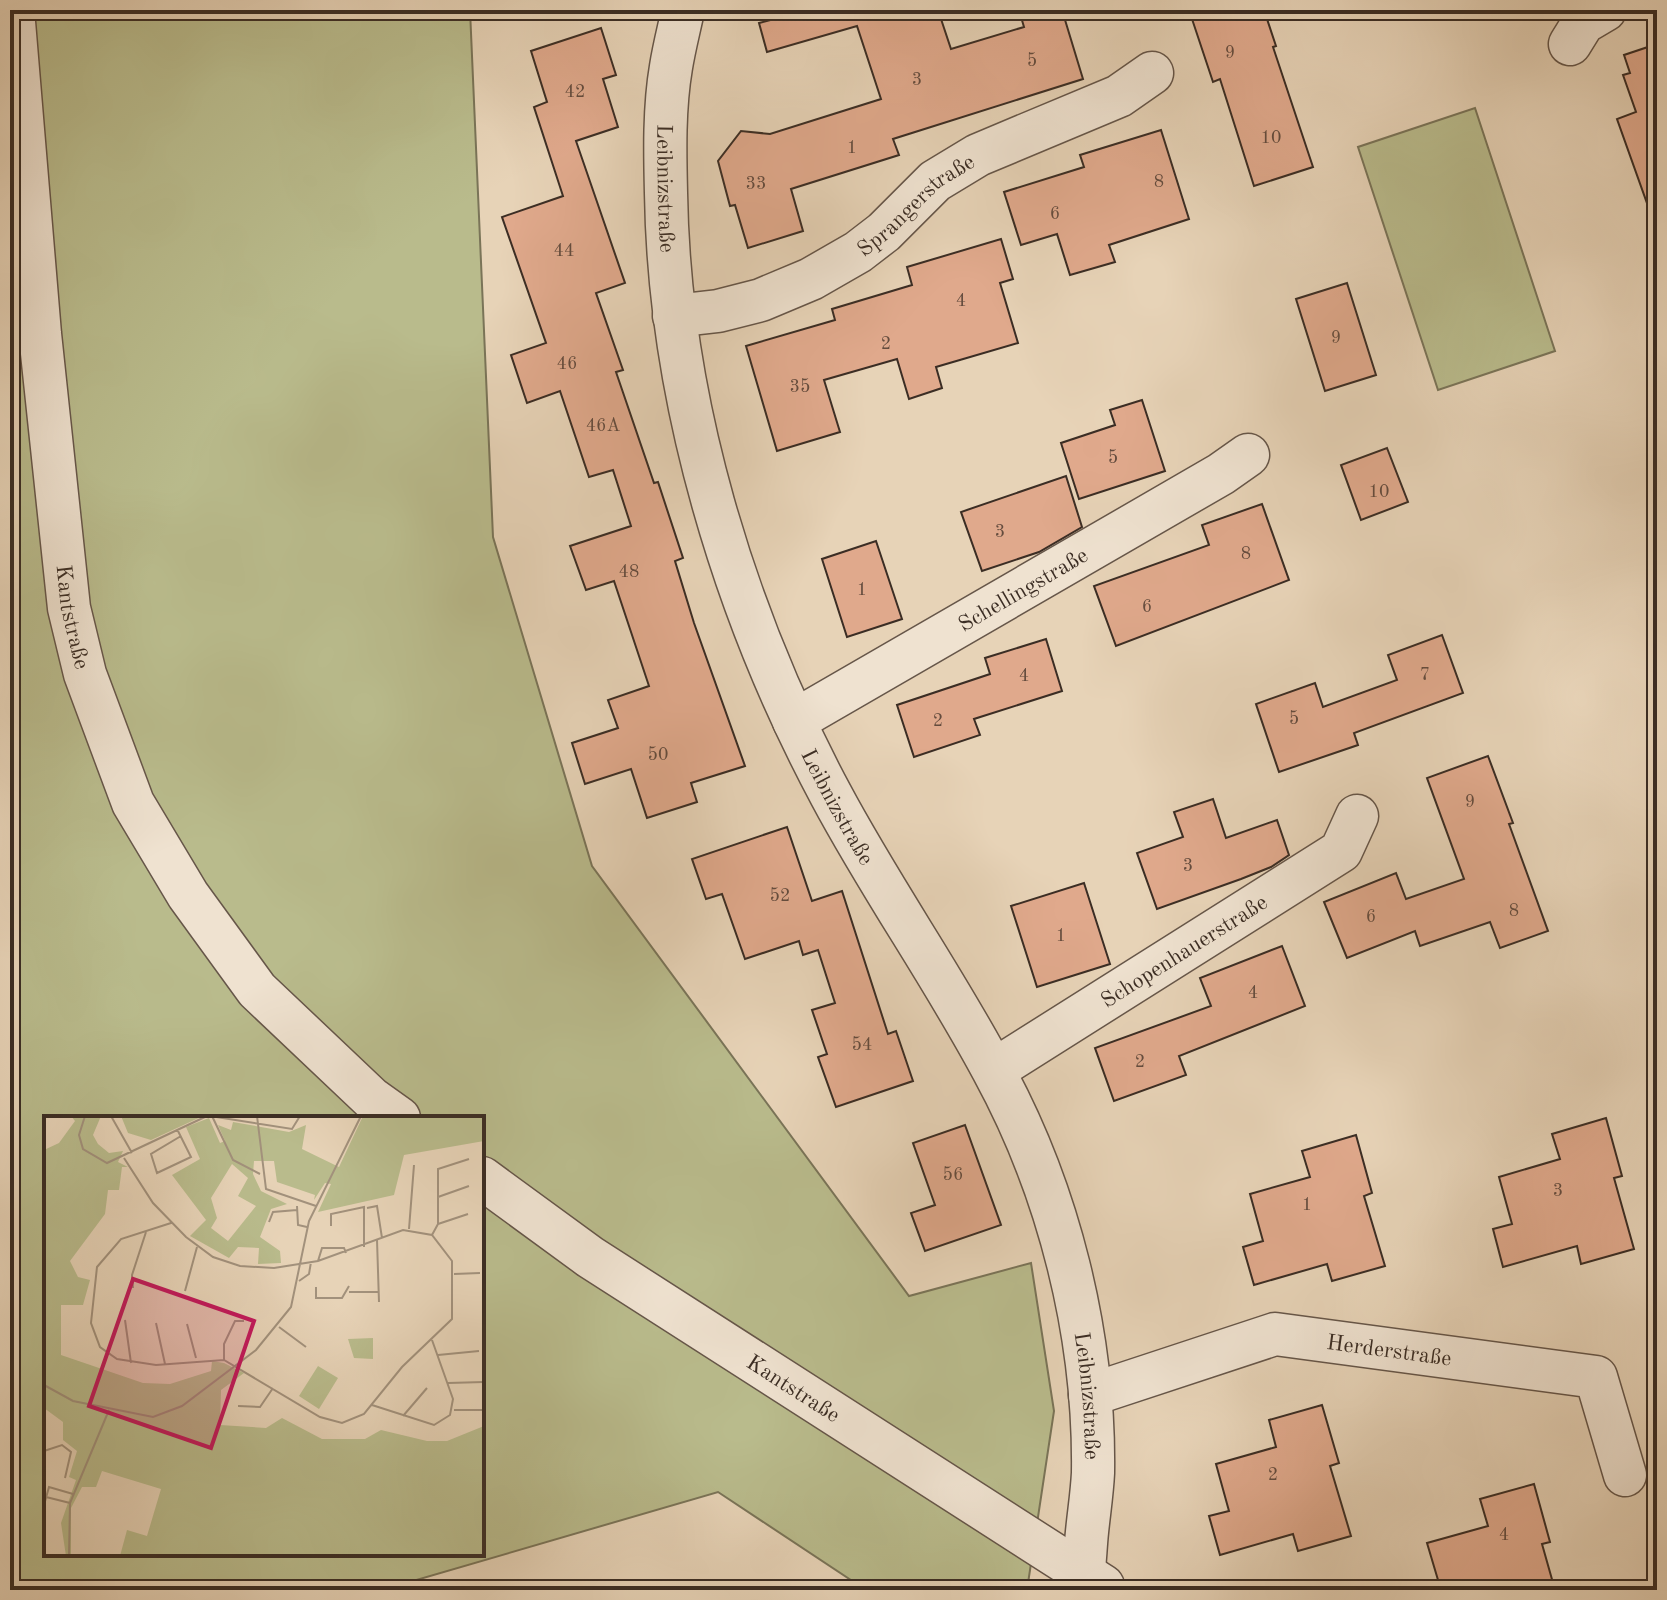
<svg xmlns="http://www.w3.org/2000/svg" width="1667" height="1600" viewBox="0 0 1667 1600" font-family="'Old Standard TT',serif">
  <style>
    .green { fill: #b9bb8c; stroke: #7a7458; stroke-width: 2; fill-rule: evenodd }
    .building { fill: #e0a98c; stroke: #3b2d24; stroke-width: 2 }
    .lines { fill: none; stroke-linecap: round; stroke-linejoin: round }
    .street-casing { stroke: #665649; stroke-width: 45 }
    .street { stroke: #efe2d0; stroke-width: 42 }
    .labels { text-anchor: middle; stroke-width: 8; stroke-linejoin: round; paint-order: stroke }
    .number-label { font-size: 18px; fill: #644c3e }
    .street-label { font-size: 22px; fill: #3b2d24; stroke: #efe2d0 }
    .inset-road { fill: none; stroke: #a2917c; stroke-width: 2 }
    .view { fill: #c2185b; fill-opacity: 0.15; stroke: #c2185b; stroke-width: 4 }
    .inset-edge { fill: none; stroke: #3b2d24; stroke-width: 4 }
  </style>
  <rect width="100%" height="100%" fill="#e7d3b7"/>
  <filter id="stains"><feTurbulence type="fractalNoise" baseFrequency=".0025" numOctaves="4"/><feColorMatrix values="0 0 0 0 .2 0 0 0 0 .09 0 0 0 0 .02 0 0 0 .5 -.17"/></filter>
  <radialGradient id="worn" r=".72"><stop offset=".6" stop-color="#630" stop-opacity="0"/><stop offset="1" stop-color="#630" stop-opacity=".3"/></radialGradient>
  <g class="green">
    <path d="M 10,10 L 470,10 L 493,537 L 592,866 L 909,1296 L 1031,1263 L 1054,1411 L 1027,1590 L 866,1590 L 718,1492 L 382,1590 L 10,1590 ZM 46,1118 L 482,1118 L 482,1554 L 46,1554 Z"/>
    <polygon points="1475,108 1555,351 1438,390 1358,147"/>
  </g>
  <g class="building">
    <polygon points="775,10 938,10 951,49 1024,27 1019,10 1062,10 1083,79 893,139 899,155 791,189 803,231 748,248 735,205 730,206 718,161 741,131 770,134 881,99 857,26 767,52 759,23 778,18"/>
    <polygon points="1209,10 1264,10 1276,46 1273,47 1313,167 1254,186 1220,79 1213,82 1191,16"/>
    <polygon points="601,28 616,75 603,79 618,127 576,141 625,283 596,293 623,370 616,372 654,483 658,482 683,558 675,561 694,623 745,766 691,783 697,802 647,818 631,769 585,784 572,743 618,728 608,700 649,686 614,581 586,590 570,546 631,526 613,470 589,477 560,391 527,403 511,355 546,343 502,217 563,196 534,107 547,102 531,51"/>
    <polygon points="1657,44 1657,219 1653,220 1617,119 1636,112 1623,75 1630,73 1624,55"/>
    <polygon points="1161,130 1189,219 1109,245 1115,262 1070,275 1057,234 1021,245 1004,192 1084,167 1080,155"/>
    <polygon points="1001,239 1013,279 1000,283 1018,343 936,367 942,388 909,399 897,359 824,380 840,432 777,451 746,346 835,320 832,309 912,285 907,267"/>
    <polygon points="1347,283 1376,375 1325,391 1296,299"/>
    <polygon points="1142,400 1165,471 1079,499 1061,443 1115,425 1110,410"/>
    <polygon points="1387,448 1408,502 1361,520 1341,465"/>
    <polygon points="1066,476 1082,527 1039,552 982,571 961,512"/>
    <polygon points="1262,504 1289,580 1116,646 1094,586 1209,545 1202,525"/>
    <polygon points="876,541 902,619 847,637 822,559"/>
    <polygon points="1442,635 1463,693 1354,733 1358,745 1279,772 1256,704 1315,683 1323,707 1397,680 1388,655"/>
    <polygon points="1046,639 1062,691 974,719 980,735 914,757 897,705 990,674 985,658"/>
    <polygon points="1488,756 1513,823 1509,824 1548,931 1500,948 1490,922 1420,946 1415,931 1347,958 1324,902 1396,873 1406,899 1464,879 1427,778"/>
    <polygon points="1213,799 1226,838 1277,820 1289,855 1271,867 1241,879 1157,909 1137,853 1183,837 1174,812"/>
    <polygon points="787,827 812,901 842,891 888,1034 896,1031 913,1081 836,1107 818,1057 827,1054 812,1010 835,1003 818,950 803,955 799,941 745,959 722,894 706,899 692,859"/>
    <polygon points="1084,883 1110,964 1037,987 1011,906"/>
    <polygon points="1282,946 1305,1006 1179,1056 1186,1075 1114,1101 1095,1048 1211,1006 1200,978"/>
    <polygon points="1606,1118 1622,1176 1614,1178 1634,1249 1581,1264 1577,1246 1503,1267 1493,1229 1512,1224 1499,1177 1560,1159 1552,1134"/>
    <polygon points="965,1125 1001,1225 925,1251 911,1213 935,1205 913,1143"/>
    <polygon points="1356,1135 1372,1193 1364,1196 1385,1266 1332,1281 1327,1264 1254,1285 1243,1247 1263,1241 1250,1194 1310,1177 1302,1151"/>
    <polygon points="1322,1405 1339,1463 1330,1466 1351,1536 1298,1551 1293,1534 1220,1555 1209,1516 1229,1511 1216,1464 1276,1447 1269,1420"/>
    <polygon points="1534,1484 1550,1542 1542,1544 1555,1590 1441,1590 1427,1543 1488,1526 1480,1499"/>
  </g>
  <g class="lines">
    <defs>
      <g id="street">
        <path id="s1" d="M 13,10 L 40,334 L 69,608 L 85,674 L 133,803 L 188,895 L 257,990 L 371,1098 L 399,1118"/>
        <path id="s2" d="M 683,10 C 679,29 674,48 671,67 C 664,108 665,152 666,193 C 669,399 734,614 831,795 C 881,889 943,976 993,1070 C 1059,1191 1095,1335 1093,1473 C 1092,1493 1089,1512 1087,1532 C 1085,1551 1085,1571 1081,1590"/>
        <polyline points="1570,44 1583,23 1605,10"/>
        <path id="s3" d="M 674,316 L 718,311 L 761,300 L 811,279 L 858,252 L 884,232 L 935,181 L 978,155 L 1119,96 L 1152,73"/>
        <path id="s4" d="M 794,721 L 1221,474 L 1248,455"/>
        <path id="s5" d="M 994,1070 L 1341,851 L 1357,816"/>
        <path id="s6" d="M 482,1178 L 590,1257 L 1103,1586"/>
        <path id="s7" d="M 1090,1395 L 1275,1334 L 1596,1377 L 1625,1475"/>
      </g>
    </defs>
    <use href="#street" class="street-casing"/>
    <use href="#street" class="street"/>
  </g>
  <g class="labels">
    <g class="number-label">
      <text x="1230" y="58">9</text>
      <text x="1032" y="66">5</text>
      <text x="917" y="85">3</text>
      <text x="575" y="97">42</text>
      <text x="1271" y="143">10</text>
      <text x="852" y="153">1</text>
      <text x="1159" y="187">8</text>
      <text x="756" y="189">33</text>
      <text x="1055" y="219">6</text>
      <text x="564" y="256">44</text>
      <text x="961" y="306">4</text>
      <text x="1336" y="343">9</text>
      <text x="886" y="349">2</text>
      <text x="567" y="369">46</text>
      <text x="800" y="392">35</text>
      <text x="603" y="431">46A</text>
      <text x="1113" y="463">5</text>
      <text x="1379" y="497">10</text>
      <text x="1000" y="537">3</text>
      <text x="1246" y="559">8</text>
      <text x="629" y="577">48</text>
      <text x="862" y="595">1</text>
      <text x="1147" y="612">6</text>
      <text x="1425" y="680">7</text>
      <text x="1024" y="681">4</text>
      <text x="1294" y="724">5</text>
      <text x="938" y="726">2</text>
      <text x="658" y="760">50</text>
      <text x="1470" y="807">9</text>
      <text x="1188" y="871">3</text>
      <text x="780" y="901">52</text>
      <text x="1514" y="916">8</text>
      <text x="1371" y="922">6</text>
      <text x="1061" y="941">1</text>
      <text x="1253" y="998">4</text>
      <text x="862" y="1050">54</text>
      <text x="1140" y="1067">2</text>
      <text x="953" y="1180">56</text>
      <text x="1558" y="1196">3</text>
      <text x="1307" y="1210">1</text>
      <text x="1273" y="1480">2</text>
      <text x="1504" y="1540">4</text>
    </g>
    <g class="street-label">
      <text dy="8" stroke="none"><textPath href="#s2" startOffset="180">Leibnizstraße</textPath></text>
      <text dy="8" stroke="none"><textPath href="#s3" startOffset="272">Sprangerstraße</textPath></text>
      <text dy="8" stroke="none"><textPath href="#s4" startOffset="264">Schellingstraße</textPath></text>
      <text dy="8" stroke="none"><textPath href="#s1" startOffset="610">Kantstraße</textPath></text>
      <text dy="8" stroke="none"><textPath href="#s2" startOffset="828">Leibnizstraße</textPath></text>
      <text dy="8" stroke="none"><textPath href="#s5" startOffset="224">Schopenhauerstraße</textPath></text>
      <text dy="8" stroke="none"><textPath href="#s7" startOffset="310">Herderstraße</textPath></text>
      <text dy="8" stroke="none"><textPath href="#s6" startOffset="376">Kantstraße</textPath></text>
      <text dy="8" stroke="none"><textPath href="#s2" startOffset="1476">Leibnizstraße</textPath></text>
    </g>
  </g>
  <g transform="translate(44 1116)">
    <rect width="440" height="440" fill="#e7d3b7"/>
    <path d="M 27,0 L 57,0 L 49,19 L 54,28 L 65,37 L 79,35 L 74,46 L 84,51 L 78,51 L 75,74 L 64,74 L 61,98 L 26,145 L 34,161 L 46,164 L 39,189 L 17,189 L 17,239 L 99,267 L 126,268 L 167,255 L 168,245 L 180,247 L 200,257 L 177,274 L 176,309 L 222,312 L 238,302 L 278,323 L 321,323 L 337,314 L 383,325 L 403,325 L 440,310 L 440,440 L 76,440 L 83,414 L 103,420 L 117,373 L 58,355 L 52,371 L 38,371 L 27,392 L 27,440 L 22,440 L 17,407 L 32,364 L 25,361 L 33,335 L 19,324 L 19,306 L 0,292 L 0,34 L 15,27 L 31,5 ZM 77,0 L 159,0 L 107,24 L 84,17 ZM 319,0 L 440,0 L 440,25 L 360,39 L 350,79 L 274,96 L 287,68 L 281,67 L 270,84 L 271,79 L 233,66 L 230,45 L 210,45 L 209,58 L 217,75 L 243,88 L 227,93 L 216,121 L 236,135 L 237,147 L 214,148 L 215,132 L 194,131 L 185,142 L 146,120 L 162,104 L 128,59 L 156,43 L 142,11 L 165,2 L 176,27 L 181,25 L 174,9 L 187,14 L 189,6 L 245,16 L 262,9 L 258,33 L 295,51 ZM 188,48 L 204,62 L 194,80 L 212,90 L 184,125 L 167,112 L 173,102 L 167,82 ZM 329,222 L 329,243 L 310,242 L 304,223 ZM 274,250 L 294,262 L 275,293 L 255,280 Z" fill="#b9bb8c" fill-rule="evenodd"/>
    <path class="inset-road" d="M 41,0 L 35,19 L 39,33 L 63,47 L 163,0M 67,0 L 88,37M 166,0 L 248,13 L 256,0M 168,0 L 189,44 L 216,58M 213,0 L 222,73 L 272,90M 133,13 L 147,41 L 113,57 L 107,38 L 137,20M 80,42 L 109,87 L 142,121 L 169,141 L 196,150 L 230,152 L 274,145 L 359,114 L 388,119 L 408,145 L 408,203 L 358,251 L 320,298 L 298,307 L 276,301 L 180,244 L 112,249 L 73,243 L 56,231 L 47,207 L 53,151 L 77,123 L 127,107M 394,81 L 425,70M 253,90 L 254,109 L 263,111M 323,92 L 333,90 L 338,122M 225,106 L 229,96 L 253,94M 394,108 L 424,98M 287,110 L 287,98 L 320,91 L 320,131M 365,113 L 370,49M 388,119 L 394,108 L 394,53 L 425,43M 333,124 L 335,186M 274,145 L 278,132 L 300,132 L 302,137M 410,158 L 436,157M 255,165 L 265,158 L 267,146M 272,171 L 272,182 L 298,182 L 305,170M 89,172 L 88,159 L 102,116M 141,175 L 153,131M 305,176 L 335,176M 81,204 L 87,247M 112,207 L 121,248M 143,208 L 152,242M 235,211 L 262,231M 394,239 L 435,235M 180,244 L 180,228 L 191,205 L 200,205M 404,267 L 440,266M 0,269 L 29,285 L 109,301 L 138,290 L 212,234 L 247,191 L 265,105 L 317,0M 328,289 L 390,309 L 406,299 L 409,283 L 388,224M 194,290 L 216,291 L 229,272M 410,294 L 440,294M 359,300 L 383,272M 0,335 L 18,329 L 27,336 L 21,362M 2,381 L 26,387M 0,389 L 5,371 L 29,378M 25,440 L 26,387 L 65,294"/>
    <path class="view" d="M 89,163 L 210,205 L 167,332 L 45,290 Z"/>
    <rect width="440" height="440" class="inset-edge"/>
  </g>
  <rect width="1667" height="1600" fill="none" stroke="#e7d3b7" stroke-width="40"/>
  <rect x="12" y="12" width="1643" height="1576" fill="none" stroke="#3b2d24" stroke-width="4"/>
  <rect x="20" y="20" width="1627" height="1560" fill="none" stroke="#3b2d24" stroke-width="2"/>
  <rect width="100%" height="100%" filter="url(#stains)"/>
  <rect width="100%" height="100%" fill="url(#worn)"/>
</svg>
